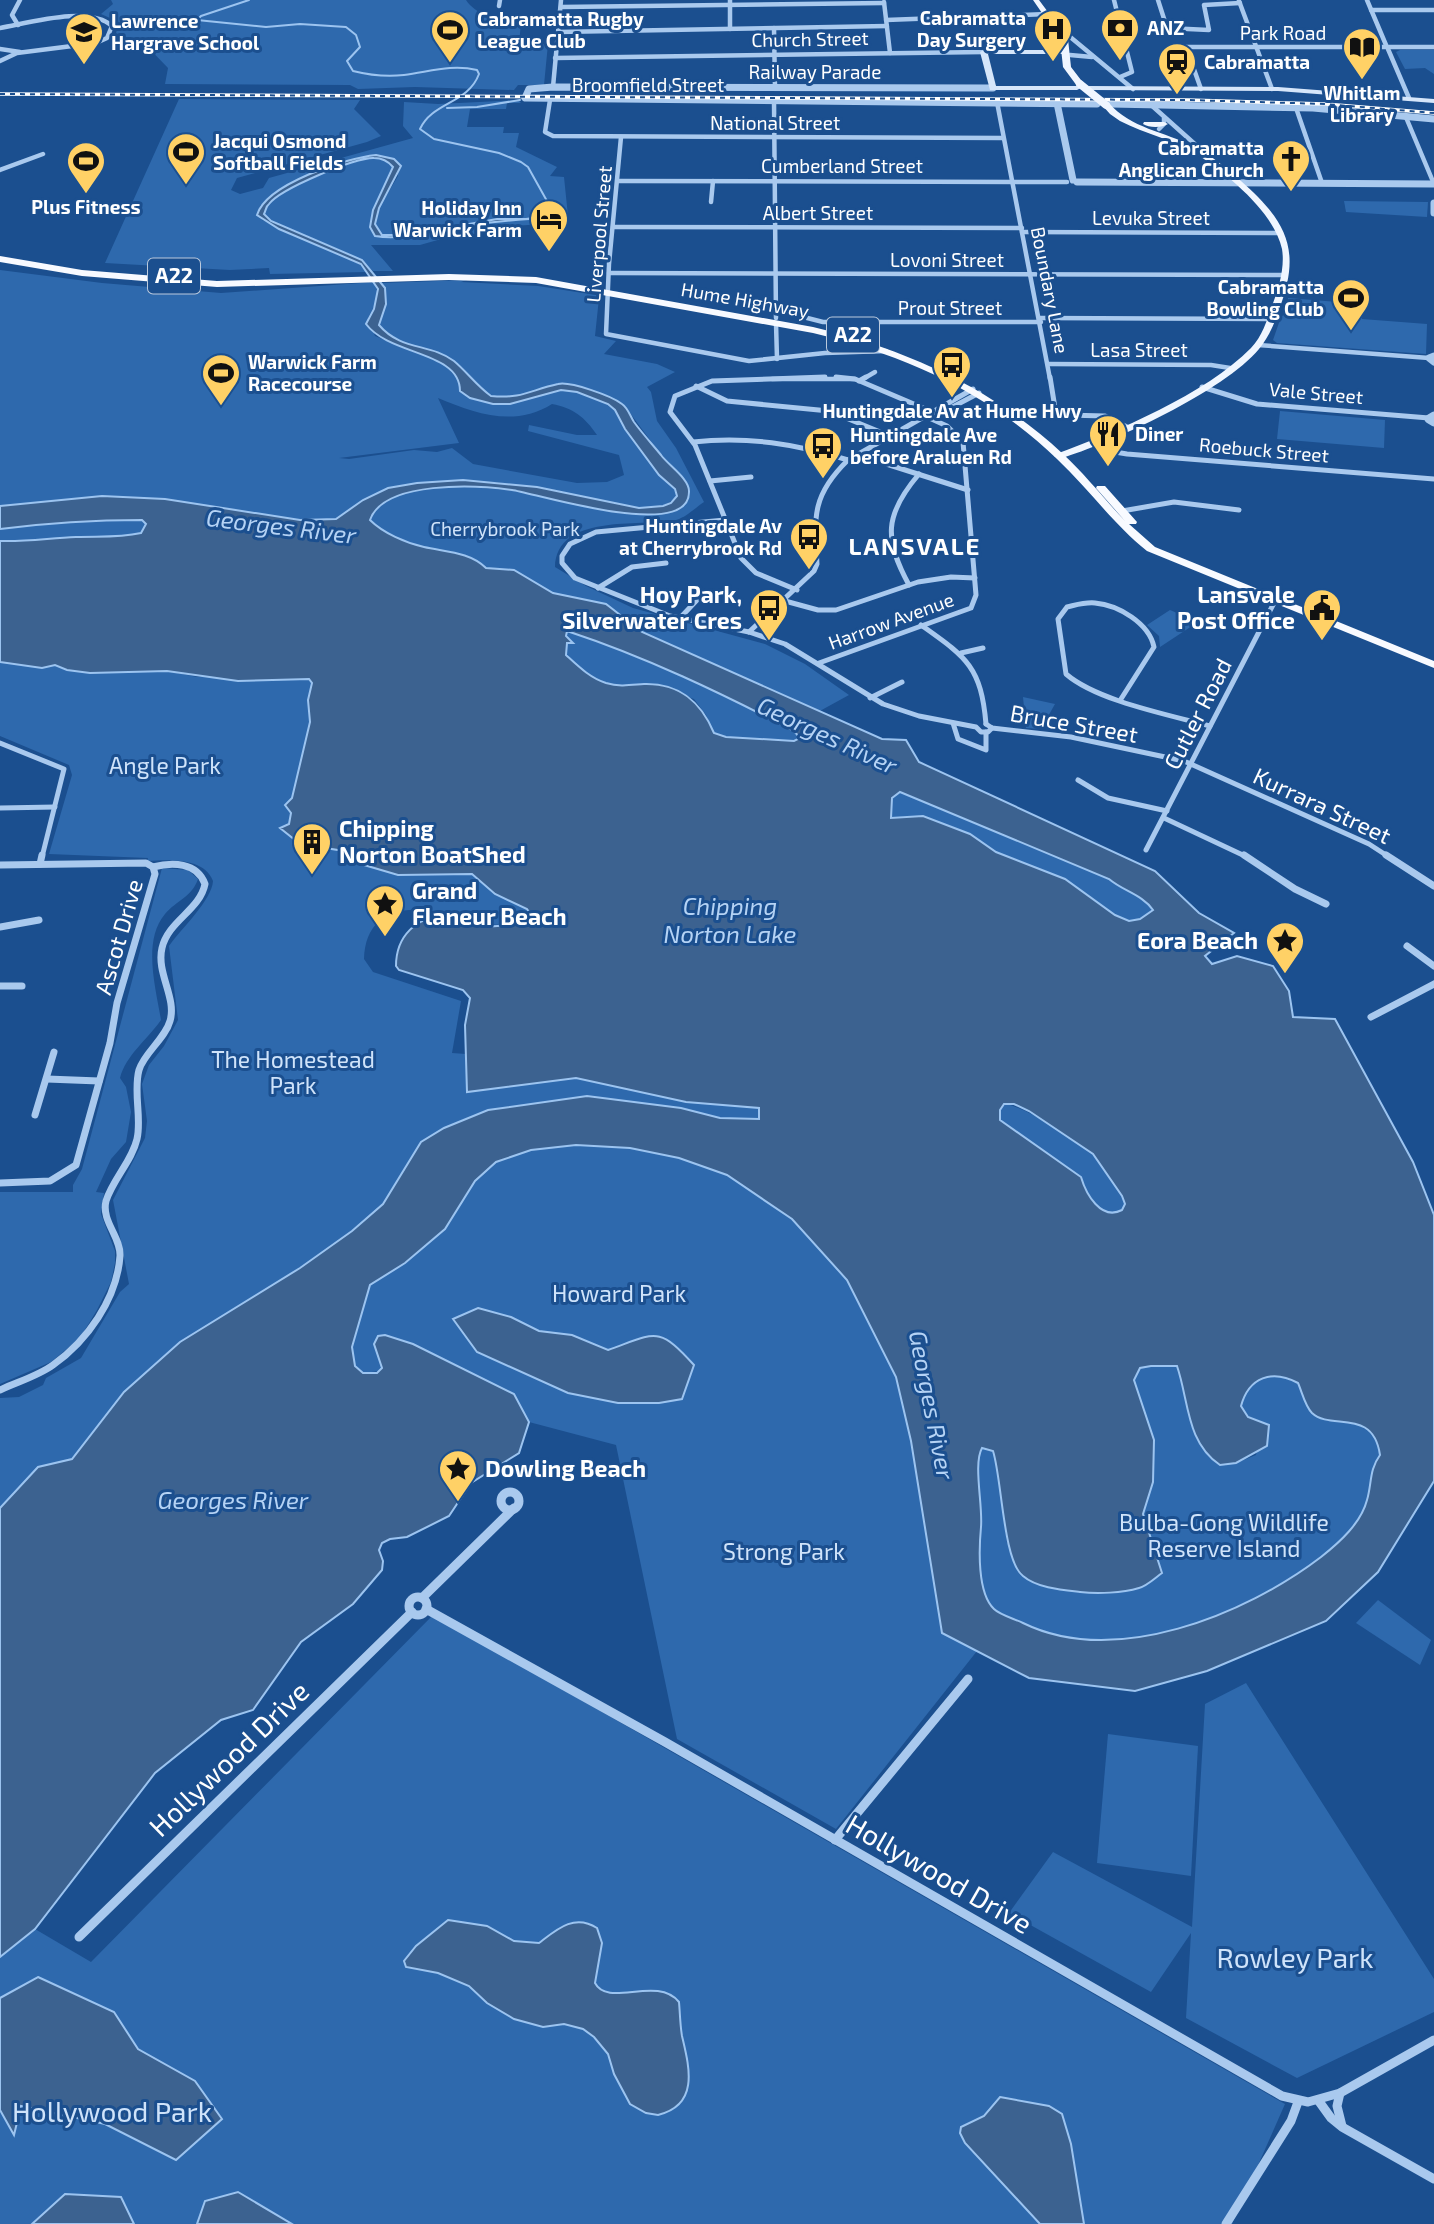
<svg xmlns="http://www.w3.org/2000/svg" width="1434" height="2224" viewBox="0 0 1434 2224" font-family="'Exo 2',sans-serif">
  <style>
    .green { fill: #2e69ad; fill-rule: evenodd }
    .water { fill: #3c6290; stroke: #9cc4f0; stroke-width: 2; fill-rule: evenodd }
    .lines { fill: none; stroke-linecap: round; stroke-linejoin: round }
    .stream { stroke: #9cc4f0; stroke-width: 2 }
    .minor-far3 { stroke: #a9c9ee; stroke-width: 4.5 }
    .minor-far2 { stroke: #a9c9ee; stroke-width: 5 }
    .minor-far1 { stroke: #a9c9ee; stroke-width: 7 }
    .minor { stroke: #a9c9ee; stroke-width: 9 }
    .tertiary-far1 { stroke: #a9c9ee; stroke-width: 7 }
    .tertiary { stroke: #a9c9ee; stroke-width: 9 }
    .secondary { fill: #d6e6fa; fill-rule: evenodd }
    .primary { fill: #f0f6ff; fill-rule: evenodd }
    .trunk { fill: #f8faff; fill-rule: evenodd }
    .rail-casing { stroke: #fff; stroke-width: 3.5 }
    .rail { stroke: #1b4f8f; stroke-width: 2; stroke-dasharray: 5; stroke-linecap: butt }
    .primary-bridge { stroke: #f0f6ff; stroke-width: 8 }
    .labels { text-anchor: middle; stroke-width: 6; stroke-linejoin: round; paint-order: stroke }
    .far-poi-label { font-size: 19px; font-weight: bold; fill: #fff; stroke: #1b4f8f; text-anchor: start }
    .far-street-label { font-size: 19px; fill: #fff; stroke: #1b4f8f }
    .far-park-label { font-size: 19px; fill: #cfe3fa; stroke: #1b4f8f }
    .shield { fill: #1b4f8f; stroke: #bbcadd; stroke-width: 2 }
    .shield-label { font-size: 21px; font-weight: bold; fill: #fff }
    .poi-label { font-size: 23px; font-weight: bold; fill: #fff; stroke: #1b4f8f; text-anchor: end }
    .street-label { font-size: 23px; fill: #fff; stroke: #1b4f8f }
    .park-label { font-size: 23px; fill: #cfe3fa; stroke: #1b4f8f }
    .water-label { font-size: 24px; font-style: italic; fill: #b5d3f5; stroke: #1b4f8f }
    .far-district-label { font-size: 24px; font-weight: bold; letter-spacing: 2px; fill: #fff; stroke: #1b4f8f }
    .near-street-label { font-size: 28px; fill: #fff; stroke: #1b4f8f }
    .near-park-label { font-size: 28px; fill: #cfe3fa; stroke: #1b4f8f }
  </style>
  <rect width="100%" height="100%" fill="#1b4f8f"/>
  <g class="green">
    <path d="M 111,0 L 466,0 C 478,18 501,18 521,22 L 519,45 L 548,44 L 544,85 L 518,85 L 514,90 L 415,87 L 358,89 L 350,85 L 165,84 L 168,68 L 139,38 L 115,37 L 119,22 L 101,14 L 113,4 Z"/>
    <polygon points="1400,50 1434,50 1434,74 1425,68 1405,69 1396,52"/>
    <path d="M 179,99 L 360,100 L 354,109 L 381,136 L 367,142 L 237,178 L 231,190 L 240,194 L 263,188 L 269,178 L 413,138 L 403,126 L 404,102 L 438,104 L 518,100 L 521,103 L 507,103 L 506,109 L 470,109 L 467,127 L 504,127 L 503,133 L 519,133 L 516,147 L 557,167 L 550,176 L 564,177 L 568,216 L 561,223 L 494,227 L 495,234 L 459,234 L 420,245 L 371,245 L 393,271 L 373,271 L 350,254 L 271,221 L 264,213 C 265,210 266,206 269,204 C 280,189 356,158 374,158 C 383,158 388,161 394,167 L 373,210 L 376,236 C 400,240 421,234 445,229 C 471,224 496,223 521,219 L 488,220 L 407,235 L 382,235 L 375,224 L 379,208 L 398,176 L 394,159 C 355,148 288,179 260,206 L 262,220 L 360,264 L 367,272 L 270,274 L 269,268 L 230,270 L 105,263 Z"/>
    <polygon points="1344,201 1428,202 1427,217 1346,212"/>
    <path d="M 0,270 L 102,283 L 221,293 L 374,282 L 379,297 L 368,318 L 375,336 L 443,363 L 460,382 L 510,404 L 561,390 L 577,392 L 608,404 L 615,410 L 625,429 L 659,475 L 675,489 L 677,496 C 667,507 654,508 639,508 L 496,482 L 417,483 L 388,488 L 363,500 L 337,519 L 300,520 L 165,499 L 102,496 L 0,506 ZM 438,398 C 474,413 514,428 552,404 C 573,408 585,417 597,435 L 577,435 L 529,425 L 528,431 L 619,455 L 624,475 L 607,482 L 577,483 L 473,464 L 452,448 L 437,452 L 414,450 L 349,459 L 339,458 L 459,443 Z"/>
    <path d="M 466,280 L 461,282 L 538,286 L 596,295 L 599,298 L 595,336 L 616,341 L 604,354 L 657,364 L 675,372 L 647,387 L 651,392 L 657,421 L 676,448 L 704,502 C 695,508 685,518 676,520 C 639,527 557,513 555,567 L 586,586 L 633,608 L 765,644 L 805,664 L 849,695 L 818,712 L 642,632 L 606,604 L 553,593 L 514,570 L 486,568 C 470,551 445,552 424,547 C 406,543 383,533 370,520 C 387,475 496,487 535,494 C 563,499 590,509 618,513 C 637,516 658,515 677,510 L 688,485 L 667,463 L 627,409 L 598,393 L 546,387 L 522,396 L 491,396 L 452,360 L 400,342 L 379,325 C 381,310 390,297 382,283 Z"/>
    <polygon points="1288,298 1363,304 1362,319 1427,324 1426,354 1277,343 1273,340 1281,317 1287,312"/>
    <polygon points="1280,411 1385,420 1384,448 1277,439"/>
    <path d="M 92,520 L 142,520 L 146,524 L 141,533 C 119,538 99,536 76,537 C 50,538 26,542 0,541 L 0,529 L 23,525 Z"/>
    <polygon points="1170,610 1198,622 1160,647 1159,636 1147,625"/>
    <path d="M 567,631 C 646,657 721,693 794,731 L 800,738 L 794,741 L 726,737 L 713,733 L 706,715 L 694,699 L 646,684 L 621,687 L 603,682 L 587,674 L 566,655 L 567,643 L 571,643 L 566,636 Z"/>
    <path d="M 0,662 L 41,668 L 55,665 L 67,670 L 90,673 L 167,671 L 197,677 L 309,678 L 312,683 L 308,700 L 310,722 L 292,798 L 286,807 L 291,813 L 289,824 L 280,828 L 300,844 L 344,851 L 354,862 L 398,875 L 472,874 L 495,894 L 527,909 L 531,915 C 498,936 463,916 428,918 L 430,911 C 393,905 365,919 364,959 L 373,972 L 461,1001 L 452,1053 L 466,1054 L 467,1092 L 576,1078 L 686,1102 L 760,1108 L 759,1119 L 720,1118 L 681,1108 L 587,1096 L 421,1142 L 383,1204 L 352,1231 L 124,1392 L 72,1459 L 38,1467 L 0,1508 L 0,1398 L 19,1397 L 43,1385 L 46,1378 L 81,1358 L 120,1292 L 129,1284 L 113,1200 L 145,1138 L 147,1121 L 142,1084 L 149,1065 L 164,1046 L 178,1020 L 169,946 C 181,929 212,900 213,881 C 204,857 168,860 147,861 L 148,858 L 49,854 L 72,775 L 69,765 L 0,736 Z"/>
    <polygon points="1023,697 1055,704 1041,729 1026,728"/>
    <path d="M 900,792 L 1109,879 C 1123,891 1143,895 1153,909 L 1140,919 L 1129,921 L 1115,915 L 1065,879 L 996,852 L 970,834 L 911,816 L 891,818 L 892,798 Z"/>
    <path d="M 162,868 L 188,870 L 198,879 C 192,897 177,900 165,914 C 142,941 156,989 161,1020 C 147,1040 126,1055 120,1078 L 126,1087 L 131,1112 L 126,1142 L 111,1159 L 96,1192 L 104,1193 L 101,1214 L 115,1251 L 115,1263 L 111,1282 L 97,1310 L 80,1338 L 51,1362 L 0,1384 L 0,1192 L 73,1192 L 73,1185 L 82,1169 Z"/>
    <path d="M 1004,1104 C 1020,1104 1082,1142 1094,1155 C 1104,1167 1113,1183 1122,1196 L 1125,1204 L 1122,1210 C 1101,1221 1086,1194 1081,1177 L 1000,1120 L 1000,1110 Z"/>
    <polygon points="576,1145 630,1148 679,1158 727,1175 792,1219 847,1280 896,1377 911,1441 942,1633 977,1651 836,1829 677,1739 616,1445 529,1422 514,1394 395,1338 385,1335 374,1344 383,1365 380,1371 363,1373 355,1366 352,1346 370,1285 405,1263 445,1229 475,1181 496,1162 531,1150"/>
    <path d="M 1151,1366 L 1177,1366 C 1189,1401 1186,1442 1220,1465 L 1236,1463 L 1256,1455 L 1261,1421 L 1248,1417 L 1241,1406 C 1249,1377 1272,1369 1298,1383 C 1302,1392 1305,1406 1312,1413 C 1331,1431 1373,1407 1380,1455 C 1369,1470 1372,1483 1367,1500 C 1361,1523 1340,1542 1321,1557 C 1245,1615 1115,1668 1023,1623 C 1015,1619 1000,1615 994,1609 C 977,1593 979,1548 981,1526 C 983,1505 973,1464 982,1448 L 993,1451 L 996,1461 L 1007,1543 L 1162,1573 L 1143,1514 L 1153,1482 L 1154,1440 L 1134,1380 L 1140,1368 Z"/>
    <polygon points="1378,1600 1431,1640 1420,1665 1356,1623"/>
    <polygon points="433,1615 1285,2104 1232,2224 0,2224 0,1957 35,1929 91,1962"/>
    <polygon points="1246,1683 1434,1979 1434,2012 1297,2078 1186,2018 1191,1933 1151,1992 1009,1913 1053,1852 1192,1927 1205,1704"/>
    <polygon points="1108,1734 1198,1746 1191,1876 1097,1863"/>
  </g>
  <g class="water">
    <path d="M 376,155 L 394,159 L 401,166 L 379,208 L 375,224 L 382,235 L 407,235 L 497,219 L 529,219 C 501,221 473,224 446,229 C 422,233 400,240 375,236 L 370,227 L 373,210 L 393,167 C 388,161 383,158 374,158 C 356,157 280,189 269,204 C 266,206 266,210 264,214 L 271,221 L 362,260 L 385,288 L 386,304 L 379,325 C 401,351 430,343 454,361 C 467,372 477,386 491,396 C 523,399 530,390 558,384 C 570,381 612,396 622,404 C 628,408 630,416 634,422 C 642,433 652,444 661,455 C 668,465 690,479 689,492 C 689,542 538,494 512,490 C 477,485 384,480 370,520 C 383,533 406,543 424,547 C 446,552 470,552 486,568 L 514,570 L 553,593 L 606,604 L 642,632 L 882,739 L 906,740 L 919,762 L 1155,871 L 1199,913 L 1234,933 L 1205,956 L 1212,964 L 1237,956 L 1273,966 L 1289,991 L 1293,1017 L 1335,1019 L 1413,1162 L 1434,1215 L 1434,1481 L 1378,1572 L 1326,1621 L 1207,1671 L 1135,1691 L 1029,1678 L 942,1633 L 911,1441 L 896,1377 L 847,1280 L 792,1219 L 727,1175 L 679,1158 L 630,1148 L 576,1145 L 531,1150 L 496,1162 L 475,1181 L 445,1229 L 405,1263 L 370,1285 L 352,1347 L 355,1366 L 363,1373 L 377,1373 L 382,1368 L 374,1344 L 378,1336 L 385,1335 L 413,1344 L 514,1394 L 529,1422 L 519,1453 L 471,1483 L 449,1516 L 407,1537 L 390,1539 L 382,1543 L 379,1550 L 383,1561 L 382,1570 L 353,1604 L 301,1642 L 253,1710 L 221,1720 L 155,1773 L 35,1929 L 0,1957 L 0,1508 L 38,1467 L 72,1459 L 124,1392 L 180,1342 L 300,1268 L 352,1231 L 383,1204 L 421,1142 L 444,1128 L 488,1110 L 587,1096 L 681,1108 L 720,1118 L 759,1119 L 759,1108 L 686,1102 L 576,1078 L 467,1092 L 465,1025 L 470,998 L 463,990 L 399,970 L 396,966 C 396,937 416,915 447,917 C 461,918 475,924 490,926 C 502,927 522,922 531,915 L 527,909 L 495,894 L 472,874 L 398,875 L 354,862 L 344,851 L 300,844 L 280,828 L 289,824 L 291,813 L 285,805 L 292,798 L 310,722 L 308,700 L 312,683 L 309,679 L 238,681 L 167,671 L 90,673 L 67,670 L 55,665 L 42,668 L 0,662 L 0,541 C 26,542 50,538 76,537 C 99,536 118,538 141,533 L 146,524 L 142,520 C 94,520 47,523 0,529 L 0,506 L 102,496 L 165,499 L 300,520 L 336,519 L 363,500 L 388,488 L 417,483 L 463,480 L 537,487 L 639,508 L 663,506 L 671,503 L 677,496 L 675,489 L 659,475 L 625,429 L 615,410 L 608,404 L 577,392 L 561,390 L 510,404 L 493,404 L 470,398 L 460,391 C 460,351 390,356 366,324 L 374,309 L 378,289 L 361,264 L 279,229 L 257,215 C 266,184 346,158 376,155 ZM 567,631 C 646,657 721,693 794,731 L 800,738 L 794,741 L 726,737 L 714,733 C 701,702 680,683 644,684 C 630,685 620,687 606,683 C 590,678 578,666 566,655 L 567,643 L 573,643 L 566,636 ZM 900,792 L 1109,879 C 1123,891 1143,895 1153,910 L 1140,919 L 1129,921 L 1115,915 L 1065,879 L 996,852 L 970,834 L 923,816 L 891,818 L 892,798 ZM 1004,1104 L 1014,1104 L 1029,1111 L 1093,1154 L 1122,1196 L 1125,1204 L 1122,1210 C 1101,1221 1086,1194 1081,1177 L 1000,1120 L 1000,1110 ZM 1151,1366 L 1177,1366 C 1189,1401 1186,1442 1220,1465 L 1236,1463 L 1267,1446 L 1269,1425 L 1248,1417 L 1241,1406 C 1249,1377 1272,1369 1298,1383 C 1302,1392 1305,1406 1312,1413 C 1331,1431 1373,1407 1380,1455 C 1369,1470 1372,1483 1367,1500 C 1361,1523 1340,1542 1321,1557 C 1245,1615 1115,1668 1023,1623 C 1015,1619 1000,1615 994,1609 C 977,1593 979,1548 981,1527 C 983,1505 973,1464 982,1448 L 993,1451 C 1002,1479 1003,1561 1023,1576 C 1037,1588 1062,1590 1080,1592 C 1098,1594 1122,1593 1139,1588 C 1147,1586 1155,1578 1162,1573 L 1143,1514 L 1153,1482 L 1154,1440 L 1134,1380 L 1140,1368 Z"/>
    <path d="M 478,1308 L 511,1317 L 539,1331 L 572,1335 L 608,1350 C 656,1333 658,1325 694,1365 L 682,1399 L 659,1403 L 618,1403 L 568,1393 L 477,1352 L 453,1319 Z"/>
    <path d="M 448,1920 L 487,1926 L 514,1941 L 539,1943 C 556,1930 574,1913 597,1928 L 602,1943 L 595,1983 C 608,2008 657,1975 679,2002 C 680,2013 680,2024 682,2036 C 689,2066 700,2105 658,2115 L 646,2113 L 630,2104 L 614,2074 L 608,2054 L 594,2037 L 583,2029 L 564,2024 L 543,2027 L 514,2019 L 487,2003 L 469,1986 L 438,1973 L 406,1967 L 404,1961 L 416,1946 Z"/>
    <polygon points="38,1977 114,2012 138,2049 195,2081 222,2119 176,2160 105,2124 21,2106 14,2135 0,2110 0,1998"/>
    <polygon points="1000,2097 1049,2106 1062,2114 1071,2144 1084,2224 1040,2224 965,2143 960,2133 961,2127 984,2116"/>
    <polygon points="238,2192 292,2224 197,2224 205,2201"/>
    <polygon points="65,2194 121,2197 134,2224 32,2224"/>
  </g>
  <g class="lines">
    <g class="stream">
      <path d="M 249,0 L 201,16 L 197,20 L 266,27 L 300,24 L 346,27 L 356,35 L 360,47 L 347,61 L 353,71 C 369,75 387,77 404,75 C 429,72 451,64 477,70 L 479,74 C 468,104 432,102 420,129 L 434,139 L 499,153 L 521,162 L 528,167 L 552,210 L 540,217 L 526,219"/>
      <polyline points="447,108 477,107 520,100"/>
    </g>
    <g class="minor-far3">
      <polyline points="730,0 730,29"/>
      <polyline points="1114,0 1132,72 1120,77"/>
      <polyline points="1158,0 1167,28 1209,30 1204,5 1240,3"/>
      <polyline points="1367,0 1386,45"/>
      <polyline points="1239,1 1272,89"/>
      <polyline points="884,2 890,53"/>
      <polyline points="499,6 500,0"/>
      <polyline points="561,7 884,3"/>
      <polyline points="1371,10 1434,10"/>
      <polyline points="886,20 1047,14"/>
      <polyline points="18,25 12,15 20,0"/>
      <path d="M 0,28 C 29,23 89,5 112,26 L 107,38 L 96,43 L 17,53 L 0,61"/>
      <polyline points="774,28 775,88"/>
      <polyline points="1063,31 1133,89"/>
      <polyline points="558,32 887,26"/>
      <polyline points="0,49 20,52"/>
      <polyline points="1388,49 1409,98"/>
      <polyline points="1070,55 1092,57"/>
      <polyline points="555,58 984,52"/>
      <polyline points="553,87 561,0"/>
      <polyline points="1201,89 1186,47 1434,47"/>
      <polyline points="550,100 545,132 553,136 1003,138"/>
      <polyline points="774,101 776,318"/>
      <polyline points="997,102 1050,379"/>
      <polyline points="1150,104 1197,146"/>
      <polyline points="1295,105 1322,183"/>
      <polyline points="1405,115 1434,184"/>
      <polyline points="1159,129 1164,124 1164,118"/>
      <polyline points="621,137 609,264 606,334 749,361 825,353 886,351"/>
      <polyline points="0,170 43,154"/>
      <polyline points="618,181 1067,182"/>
      <polyline points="711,202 713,181"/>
      <polyline points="613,227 1022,228"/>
      <polyline points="1022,232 1280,233"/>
      <polyline points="609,273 1285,275"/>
      <polyline points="776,310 823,322 1041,322"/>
      <polyline points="1040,318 1272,319"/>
      <polyline points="776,323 777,359"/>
      <polyline points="1258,345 1429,358"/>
      <polyline points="1048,364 1211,365 1230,368"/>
      <polyline points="772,379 855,379"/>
      <polyline points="863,379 875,372"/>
    </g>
    <g class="minor-far2">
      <polyline points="836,377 855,379 935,413"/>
      <polyline points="1050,377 1055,408 1066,415 1105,416 1127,427"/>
      <polyline points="859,381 866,377"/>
      <polyline points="696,386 727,401 829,411 890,436"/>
      <polyline points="1202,387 1257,404 1429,418"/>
      <polyline points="935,413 943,412 979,393"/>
      <path d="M 693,442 C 748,436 796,444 848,460"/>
      <polyline points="1094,442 1115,452 1127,454 1434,479"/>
      <polyline points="858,455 968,490"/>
      <polyline points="710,481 751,477"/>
      <polyline points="1122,511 1174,502 1239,510"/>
      <polyline points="725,520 596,532 570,544 562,556 562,563 575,578 670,616 749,632 785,644 883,704 919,716 976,727 981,732 988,732 992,728"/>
      <path d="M 909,585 C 884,539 884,515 919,474"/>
      <polyline points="598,588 632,567 666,563"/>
      <polyline points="797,590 756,573 741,558 695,445 670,412 675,396 712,381 825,377"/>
      <polyline points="785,601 818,610 836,610 918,582 951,577 975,578"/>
      <polyline points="680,618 697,600"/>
      <path d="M 921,625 C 966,657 981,666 986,724"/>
      <path d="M 749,632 L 814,571 L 817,564 C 814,516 812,495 848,460 L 973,389"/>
      <polyline points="961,653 983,648"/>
      <polyline points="819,663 971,608 976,595 963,442 947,426 927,417"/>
      <polyline points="870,698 902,682"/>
      <path d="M 1121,699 L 1154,647 C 1149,623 1118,605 1095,603 C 1085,602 1076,605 1067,607 L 1058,619 L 1066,674 C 1097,701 1170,715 1210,726"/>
      <polyline points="953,723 958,739 986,750 986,732"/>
      <polyline points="986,724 992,728 1071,737 1184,761 1369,844 1389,857"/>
      <polyline points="0,743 64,769 42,857"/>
      <polyline points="1078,780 1108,798 1167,811"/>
      <polyline points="0,808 55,807"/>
      <polyline points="1164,818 1247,857"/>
      <polyline points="1146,850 1275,601 1282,596"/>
    </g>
    <g class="minor-far1">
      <polyline points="1244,855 1295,889 1326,904"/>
      <polyline points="1386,855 1434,886"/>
      <polyline points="40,864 42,855"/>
      <polyline points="0,865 146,863 153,867 155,874 117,1003 110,1043 76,1165 50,1181 0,1183"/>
      <polyline points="0,927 39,920"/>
      <polyline points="1407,946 1434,966"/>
      <polyline points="0,986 22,986"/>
      <polyline points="1371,1017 1434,984"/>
      <polyline points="47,1079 99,1081"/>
      <polyline points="35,1115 54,1052"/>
      <path d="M 0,1390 C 17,1382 38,1376 53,1365 C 87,1341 117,1299 120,1256 C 121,1237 101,1221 106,1201 C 113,1179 132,1161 137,1139 C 142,1118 133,1092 139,1070 C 144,1053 165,1039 170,1021 C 177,998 156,973 162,948 C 168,921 200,910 205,884 C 197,862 172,862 153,867"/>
    </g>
    <g class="minor">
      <circle cx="510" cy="1501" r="9"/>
      <circle cx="418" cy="1606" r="9"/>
      <polyline points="422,1598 514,1508"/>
      <polyline points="426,1609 665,1742 1282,2096 1308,2102 1340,2093 1434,2040"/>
      <polyline points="835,1840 968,1679"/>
      <polyline points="79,1937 412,1612"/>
      <polyline points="1340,2093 1337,2106 1342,2126"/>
      <polyline points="1318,2100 1331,2118 1342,2127 1434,2179"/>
      <polyline points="1226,2224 1291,2121 1298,2102"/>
    </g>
    <g class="tertiary-far1">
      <polyline points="993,88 553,87 529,89 525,98 1097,104"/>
      <polyline points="1057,103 1073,180"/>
      <polyline points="1111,104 1313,108 1434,119"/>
      <polyline points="1077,182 1434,184"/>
      <polyline points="1434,203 1434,213"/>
      <polyline points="1434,356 1429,358 1434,362"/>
    </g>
    <polyline class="tertiary" points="1434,416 1429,419 1434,422"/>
    <g class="secondary">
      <polygon points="984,50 1068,50 1068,54 988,54 996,86 1077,86 1081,88 1077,90 990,90 980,52"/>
      <polygon points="1089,86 1278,87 1434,99 1434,103 1278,91 1092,90 1088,88"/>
    </g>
    <g class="primary">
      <polygon points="1033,0 1039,0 1068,39 1071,67 1084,84 1083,86 1077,86 1063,67 1060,39"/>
      <path d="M 1103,103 L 1109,103 C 1130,128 1165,132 1193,146 C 1211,155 1226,168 1241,181 C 1285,220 1302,248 1280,307 C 1275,322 1269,337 1259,349 C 1224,391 1112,443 1059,459 L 1054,456 L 1056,454 C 1116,432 1206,394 1251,348 C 1262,337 1267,320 1272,306 C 1279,288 1285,267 1282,249 C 1274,212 1228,175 1198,155 C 1175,140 1145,134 1120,121 L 1110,114 L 1102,105 Z"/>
      <path d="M 1144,122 L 1164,122 L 1168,124 C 1162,128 1149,128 1143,124 Z"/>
    </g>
    <path class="trunk" d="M 0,256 L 82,270 L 217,281 L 449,274 L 536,277 L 813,327 C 907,350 991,387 1063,454 C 1085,474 1104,499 1125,521 L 1096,488 L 1097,486 L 1105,486 L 1137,522 L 1136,524 L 1129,524 L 1155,547 L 1434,661 L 1434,668 L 1147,551 C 1113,524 1089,489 1057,459 C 989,393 905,355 813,333 L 536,283 L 449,280 L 217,287 L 82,276 L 0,262 Z"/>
    <defs>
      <polyline id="rail" points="0,94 1188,100 1325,104 1434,113"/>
    </defs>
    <use href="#rail" class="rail-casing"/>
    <use href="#rail" class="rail"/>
    <polyline class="primary-bridge" points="1080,84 1106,105"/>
  </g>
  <defs>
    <symbol id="bank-pin" viewBox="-11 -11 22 30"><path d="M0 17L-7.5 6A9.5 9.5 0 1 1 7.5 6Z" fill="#ffd166" stroke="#1b4f8f"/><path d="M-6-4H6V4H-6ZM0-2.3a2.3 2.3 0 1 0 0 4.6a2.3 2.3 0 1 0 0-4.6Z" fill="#111"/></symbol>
    <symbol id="hospital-pin" viewBox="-11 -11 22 30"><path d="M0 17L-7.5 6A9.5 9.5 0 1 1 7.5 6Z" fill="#ffd166" stroke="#1b4f8f"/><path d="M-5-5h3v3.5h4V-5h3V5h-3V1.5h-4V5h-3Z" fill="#111"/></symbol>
    <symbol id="stadium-pin" viewBox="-11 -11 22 30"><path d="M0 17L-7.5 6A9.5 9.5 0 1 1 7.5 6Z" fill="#ffd166" stroke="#1b4f8f"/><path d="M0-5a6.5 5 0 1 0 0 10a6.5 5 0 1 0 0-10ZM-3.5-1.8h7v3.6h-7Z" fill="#111"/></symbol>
    <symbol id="school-pin" viewBox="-11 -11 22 30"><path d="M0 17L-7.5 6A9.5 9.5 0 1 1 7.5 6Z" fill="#ffd166" stroke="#1b4f8f"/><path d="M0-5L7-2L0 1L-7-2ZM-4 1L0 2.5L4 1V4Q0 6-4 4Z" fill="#111"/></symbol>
    <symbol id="library-pin" viewBox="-11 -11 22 30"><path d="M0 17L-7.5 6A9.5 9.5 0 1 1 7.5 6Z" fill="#ffd166" stroke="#1b4f8f"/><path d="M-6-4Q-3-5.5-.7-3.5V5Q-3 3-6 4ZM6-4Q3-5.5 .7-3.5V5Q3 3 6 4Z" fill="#111"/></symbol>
    <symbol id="station-pin" viewBox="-11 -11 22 30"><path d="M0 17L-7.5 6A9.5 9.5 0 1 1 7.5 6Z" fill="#ffd166" stroke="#1b4f8f"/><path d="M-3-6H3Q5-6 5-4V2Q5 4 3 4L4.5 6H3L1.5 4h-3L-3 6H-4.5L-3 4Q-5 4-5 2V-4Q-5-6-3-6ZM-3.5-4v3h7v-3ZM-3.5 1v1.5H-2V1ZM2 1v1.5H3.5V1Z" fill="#111"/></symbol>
    <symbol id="church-pin" viewBox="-11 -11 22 30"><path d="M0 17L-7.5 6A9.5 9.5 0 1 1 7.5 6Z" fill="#ffd166" stroke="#1b4f8f"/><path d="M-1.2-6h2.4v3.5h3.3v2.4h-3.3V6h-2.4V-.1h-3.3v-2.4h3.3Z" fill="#111"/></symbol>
    <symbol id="hotel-pin" viewBox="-11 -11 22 30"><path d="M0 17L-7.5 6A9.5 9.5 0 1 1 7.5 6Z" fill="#ffd166" stroke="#1b4f8f"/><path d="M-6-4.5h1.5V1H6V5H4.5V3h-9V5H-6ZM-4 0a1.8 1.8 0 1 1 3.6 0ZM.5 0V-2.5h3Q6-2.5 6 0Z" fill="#111"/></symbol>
    <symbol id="bus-pin" viewBox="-11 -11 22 30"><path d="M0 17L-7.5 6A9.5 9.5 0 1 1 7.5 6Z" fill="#ffd166" stroke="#1b4f8f"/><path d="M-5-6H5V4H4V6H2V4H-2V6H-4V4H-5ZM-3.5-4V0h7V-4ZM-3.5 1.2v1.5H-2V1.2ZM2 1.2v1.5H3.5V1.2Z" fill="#111"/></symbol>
    <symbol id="restaurant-pin" viewBox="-11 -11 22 30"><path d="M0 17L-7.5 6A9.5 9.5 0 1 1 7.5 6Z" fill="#ffd166" stroke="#1b4f8f"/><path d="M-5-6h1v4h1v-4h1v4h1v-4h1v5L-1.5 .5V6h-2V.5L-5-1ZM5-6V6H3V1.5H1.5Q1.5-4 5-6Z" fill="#111"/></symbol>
    <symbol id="civic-pin" viewBox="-11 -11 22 30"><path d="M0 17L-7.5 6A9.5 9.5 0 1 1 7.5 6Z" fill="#ffd166" stroke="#1b4f8f"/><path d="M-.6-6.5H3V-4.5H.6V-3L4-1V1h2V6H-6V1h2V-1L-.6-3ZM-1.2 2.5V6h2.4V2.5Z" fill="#111"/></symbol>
    <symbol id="building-pin" viewBox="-11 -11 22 30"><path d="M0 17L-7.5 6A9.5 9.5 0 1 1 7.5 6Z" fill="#ffd166" stroke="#1b4f8f"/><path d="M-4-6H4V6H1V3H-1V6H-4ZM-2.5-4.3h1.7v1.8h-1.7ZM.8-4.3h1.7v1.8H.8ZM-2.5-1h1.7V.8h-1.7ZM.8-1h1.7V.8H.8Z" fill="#111"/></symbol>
    <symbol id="sight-pin" viewBox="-11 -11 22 30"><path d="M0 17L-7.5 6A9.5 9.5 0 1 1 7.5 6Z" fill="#ffd166" stroke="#1b4f8f"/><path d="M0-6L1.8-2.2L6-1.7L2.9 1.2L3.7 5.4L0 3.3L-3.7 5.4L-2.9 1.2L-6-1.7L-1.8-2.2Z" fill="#111"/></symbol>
  </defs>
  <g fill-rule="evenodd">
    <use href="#bank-pin" x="1098" y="6" width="44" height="60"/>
    <use href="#hospital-pin" x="1031" y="7" width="44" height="60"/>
    <use href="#stadium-pin" x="428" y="8" width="44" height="60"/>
    <use href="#school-pin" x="62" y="10" width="44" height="60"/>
    <use href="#library-pin" x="1340" y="25" width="44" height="60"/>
    <use href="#station-pin" x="1155" y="40" width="44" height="60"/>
    <use href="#stadium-pin" x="164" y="130" width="44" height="60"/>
    <use href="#church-pin" x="1269" y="137" width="44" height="60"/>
    <use href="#stadium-pin" x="64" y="139" width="44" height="60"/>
    <use href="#hotel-pin" x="527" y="197" width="44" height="60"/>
    <use href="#stadium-pin" x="1329" y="276" width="44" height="60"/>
    <use href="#bus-pin" x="930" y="343" width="44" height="60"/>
    <use href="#stadium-pin" x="199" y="351" width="44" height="60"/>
    <use href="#restaurant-pin" x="1086" y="412" width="44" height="60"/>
    <use href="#bus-pin" x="801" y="424" width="44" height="60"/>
    <use href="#bus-pin" x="787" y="515" width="44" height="60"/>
    <use href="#bus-pin" x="747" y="586" width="44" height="60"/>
    <use href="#civic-pin" x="1300" y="586" width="44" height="60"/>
    <use href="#building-pin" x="290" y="820" width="44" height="60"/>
    <use href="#sight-pin" x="363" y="882" width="44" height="60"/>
    <use href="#sight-pin" x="1263" y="919" width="44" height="60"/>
    <use href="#sight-pin" x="436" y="1447" width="44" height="60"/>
  </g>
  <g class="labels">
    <g class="far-poi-label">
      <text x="1026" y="25" text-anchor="end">Cabramatta<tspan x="1026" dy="22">Day Surgery</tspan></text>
      <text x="477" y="26">Cabramatta Rugby<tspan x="477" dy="22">League Club</tspan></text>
      <text x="111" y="28">Lawrence<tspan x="111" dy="22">Hargrave School</tspan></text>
      <text x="1147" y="35">ANZ</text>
      <text x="1204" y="69">Cabramatta</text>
      <text x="1362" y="100" text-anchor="middle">Whitlam<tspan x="1362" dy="22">Library</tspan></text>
      <text x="213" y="148">Jacqui Osmond<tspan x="213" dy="22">Softball Fields</tspan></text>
      <text x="1264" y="155" text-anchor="end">Cabramatta<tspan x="1264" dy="22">Anglican Church</tspan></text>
      <text x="86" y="214" text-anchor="middle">Plus Fitness</text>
      <text x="522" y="215" text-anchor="end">Holiday Inn<tspan x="522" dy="22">Warwick Farm</tspan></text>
      <text x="1324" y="294" text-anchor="end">Cabramatta<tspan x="1324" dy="22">Bowling Club</tspan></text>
      <text x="248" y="369">Warwick Farm<tspan x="248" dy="22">Racecourse</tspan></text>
      <text x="952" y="418" text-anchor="middle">Huntingdale Av at Hume Hwy</text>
      <text x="1135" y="441">Diner</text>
      <text x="850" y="442">Huntingdale Ave<tspan x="850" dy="22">before Araluen Rd</tspan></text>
      <text x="782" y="533" text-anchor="end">Huntingdale Av<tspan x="782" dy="22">at Cherrybrook Rd</tspan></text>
    </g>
    <g class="far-street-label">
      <text x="1283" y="40">Park Road</text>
      <text transform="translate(810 39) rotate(-1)" y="7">Church Street</text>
      <text x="815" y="79">Railway Parade</text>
      <text x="648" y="92">Broomfield Street</text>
      <text x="775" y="130">National Street</text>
      <text x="842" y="173">Cumberland Street</text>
      <text x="818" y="220">Albert Street</text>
      <text x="1151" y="225">Levuka Street</text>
      <text transform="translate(599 234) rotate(-85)" y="7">Liverpool Street</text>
      <text x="947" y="267">Lovoni Street</text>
      <text transform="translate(1050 290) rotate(79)" y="7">Boundary Lane</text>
      <text transform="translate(745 300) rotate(10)" y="7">Hume Highway</text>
      <text x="950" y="315">Prout Street</text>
      <text x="1139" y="357">Lasa Street</text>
      <text transform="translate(1316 393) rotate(5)" y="7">Vale Street</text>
      <text transform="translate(1264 450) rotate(5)" y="7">Roebuck Street</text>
      <text transform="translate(891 621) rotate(-20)" y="7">Harrow Avenue</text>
    </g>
    <g class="far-park-label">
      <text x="505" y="536">Cherrybrook Park</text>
    </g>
    <g class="shield">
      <rect x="148" y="258.5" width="52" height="35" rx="5"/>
      <rect x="827" y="317.5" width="52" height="35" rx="5"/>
    </g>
    <g class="shield-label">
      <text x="174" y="283">A22</text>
      <text x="853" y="342">A22</text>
    </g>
    <g class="poi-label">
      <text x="742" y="603">Hoy Park,<tspan x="742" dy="26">Silverwater Cres</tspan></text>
      <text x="1295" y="603">Lansvale<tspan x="1295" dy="26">Post Office</tspan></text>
      <text x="339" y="837" text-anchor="start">Chipping<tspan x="339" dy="26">Norton BoatShed</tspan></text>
      <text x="412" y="899" text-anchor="start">Grand<tspan x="412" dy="26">Flaneur Beach</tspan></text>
      <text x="1258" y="949">Eora Beach</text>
      <text x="485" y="1477" text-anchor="start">Dowling Beach</text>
    </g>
    <g class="street-label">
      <text transform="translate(1198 714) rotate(-63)" y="8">Cutler Road</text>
      <text transform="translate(1074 724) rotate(10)" y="8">Bruce Street</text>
      <text transform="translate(1322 806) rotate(25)" y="8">Kurrara Street</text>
      <text transform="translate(119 937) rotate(-74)" y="8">Ascot Drive</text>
    </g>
    <g class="park-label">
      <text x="165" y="774">Angle Park</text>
      <text x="293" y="1068">The Homestead<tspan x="293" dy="26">Park</tspan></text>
      <text x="619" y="1302">Howard Park</text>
      <text x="1224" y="1531">Bulba-Gong Wildlife<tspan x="1224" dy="26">Reserve Island</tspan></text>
      <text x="784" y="1560">Strong Park</text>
    </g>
    <g class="water-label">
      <text transform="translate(281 527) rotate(7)" y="8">Georges River</text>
      <text transform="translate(827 736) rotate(25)" y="8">Georges River</text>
      <text x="730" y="915">Chipping<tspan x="730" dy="28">Norton Lake</tspan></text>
      <text transform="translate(931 1405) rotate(79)" y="8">Georges River</text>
      <text x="233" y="1509">Georges River</text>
    </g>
    <g class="far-district-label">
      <text x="915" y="555">LANSVALE</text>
    </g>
    <g class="near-street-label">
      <text transform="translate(229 1759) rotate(-44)" y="10">Hollywood Drive</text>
      <text transform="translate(939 1874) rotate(30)" y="10">Hollywood Drive</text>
    </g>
    <g class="near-park-label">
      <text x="1295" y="1968">Rowley Park</text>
      <text x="112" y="2122">Hollywood Park</text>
    </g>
  </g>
</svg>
